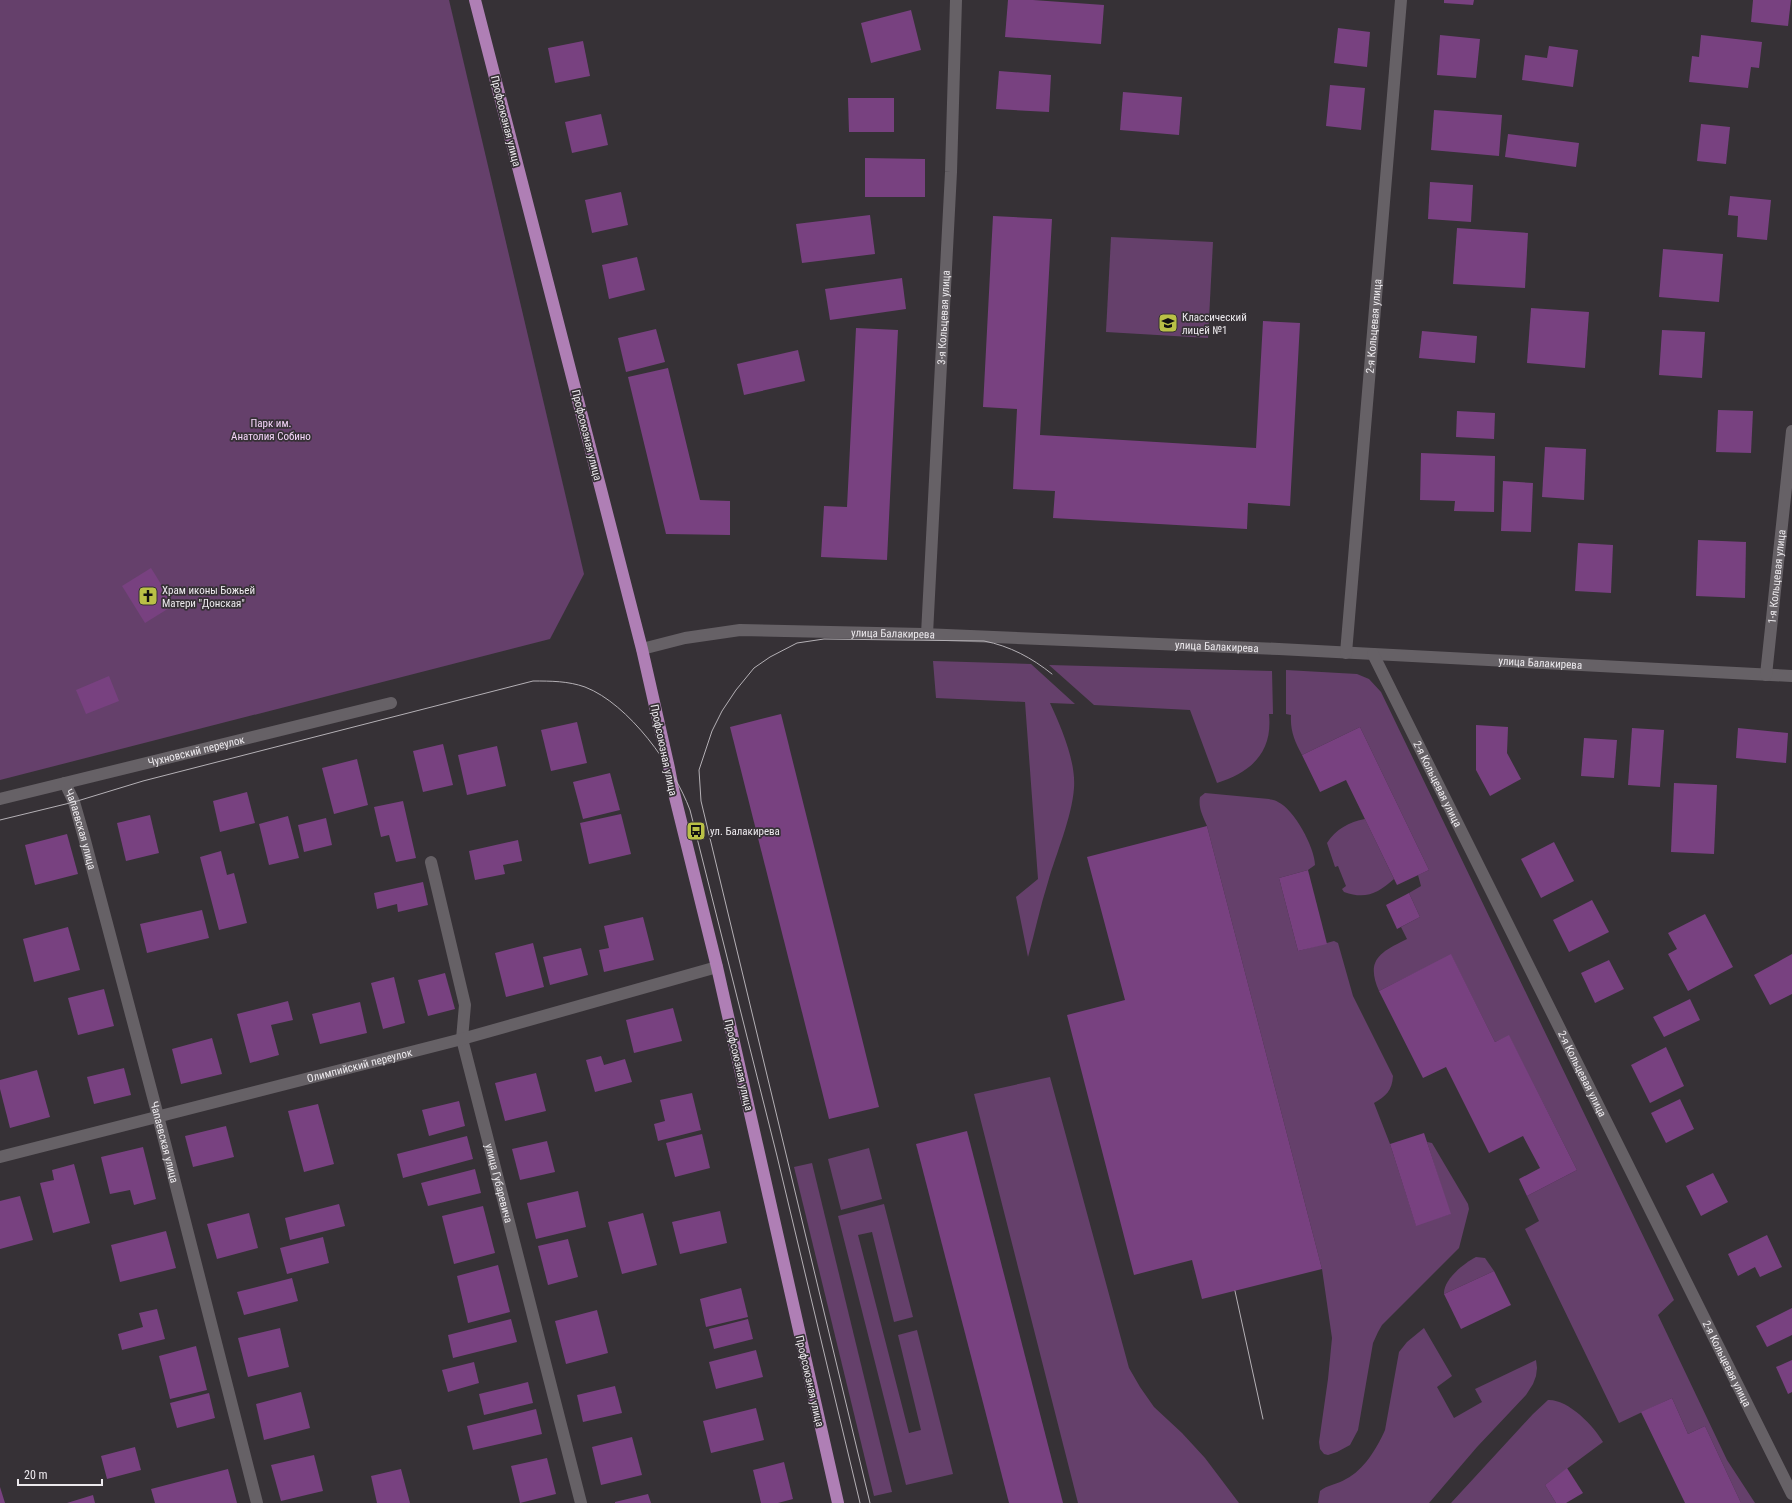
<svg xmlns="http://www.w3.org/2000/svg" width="1792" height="1503" viewBox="0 0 1792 1503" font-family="'Roboto Condensed',sans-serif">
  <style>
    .green { fill: #65406b }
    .building { fill: #784180 }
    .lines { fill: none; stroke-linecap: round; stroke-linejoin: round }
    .minor { stroke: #666166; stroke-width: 12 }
    .major { stroke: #af7fb5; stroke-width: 12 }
    .tram { stroke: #b4b0b5; stroke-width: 1 }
    .labels { text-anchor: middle; stroke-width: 3.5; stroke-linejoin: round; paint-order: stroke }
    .street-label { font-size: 11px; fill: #ece9ed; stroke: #363136 }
    .poi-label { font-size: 11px; fill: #ece9ed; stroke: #363136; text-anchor: start }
    .park-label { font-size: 11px; fill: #f4d5f8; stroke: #363136 }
  </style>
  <rect width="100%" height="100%" fill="#363136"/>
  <g class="green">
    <polygon points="0,0 449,0 584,574 550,639 0,780"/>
    <polygon points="1111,237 1213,242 1208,338 1106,332"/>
    <path d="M 933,661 L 1031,664 L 1075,704 L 1050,703 C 1061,727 1076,761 1074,788 C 1072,817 1056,854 1048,882 C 1040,907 1035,932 1028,957 L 1016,897 L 1038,879 L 1025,702 L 936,698 Z"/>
    <path d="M 1049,665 L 1272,671 L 1273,714 L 1269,714 C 1273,753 1251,772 1217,783 L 1190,710 L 1094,705 Z"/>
    <path d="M 1286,670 L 1357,674 L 1369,679 L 1381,692 L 1674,1300 L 1658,1315 L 1727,1460 L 1755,1503 L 1741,1503 L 1705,1426 L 1688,1434 L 1672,1398 L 1619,1423 L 1525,1229 L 1539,1221 L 1527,1196 L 1577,1170 L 1509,1036 L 1495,1042 L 1451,955 L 1379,991 C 1365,959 1381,952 1407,939 L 1401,927 L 1420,917 L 1409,893 L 1421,886 L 1418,875 L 1429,870 L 1360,727 L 1302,755 C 1295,742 1290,731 1291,715 L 1286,714 Z"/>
    <path d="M 1205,793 L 1269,799 C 1272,800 1276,800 1278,802 C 1294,809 1315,848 1315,865 L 1308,870 L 1279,878 L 1298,951 L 1334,941 L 1338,943 L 1353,996 L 1393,1076 C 1392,1091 1386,1096 1374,1103 L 1390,1144 L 1416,1225 L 1450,1214 L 1427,1142 L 1432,1143 L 1468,1204 L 1469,1209 L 1459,1248 L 1382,1325 L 1378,1332 L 1373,1343 L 1358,1430 L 1350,1445 L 1337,1452 L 1328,1455 L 1324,1454 L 1320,1449 L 1319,1442 L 1328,1379 L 1332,1338 L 1322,1269 L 1207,826 C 1203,816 1198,808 1200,797 Z"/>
    <path d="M 1365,819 L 1394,879 C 1378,893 1366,900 1344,892 L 1342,889 L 1346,886 L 1338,866 L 1335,867 L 1327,843 C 1336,829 1349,822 1365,819 Z"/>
    <polygon points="1050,1077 1129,1368 1140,1387 1154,1407 1182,1433 1205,1458 1239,1503 1078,1503 974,1094"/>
    <polygon points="869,1148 882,1199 841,1210 828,1159"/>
    <polygon points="812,1163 892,1492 874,1496 794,1167"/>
    <polygon points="884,1204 913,1317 894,1322 872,1232 858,1235 909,1433 921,1430 898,1335 917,1330 953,1474 906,1485 838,1216"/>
    <path d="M 1476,1257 L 1485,1258 L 1494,1271 L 1444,1294 C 1443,1280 1464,1263 1476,1257 Z"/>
    <path d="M 1424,1328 L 1452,1376 L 1437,1387 L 1454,1418 L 1482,1402 L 1475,1389 L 1536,1360 L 1537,1368 L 1536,1376 L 1533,1384 L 1526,1395 L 1477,1447 L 1429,1503 L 1318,1503 L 1320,1491 C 1327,1485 1338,1484 1346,1479 C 1364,1470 1377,1448 1385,1430 L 1399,1352 L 1407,1342 Z"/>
    <path d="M 1548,1400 C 1568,1399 1594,1426 1603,1442 L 1545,1485 L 1556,1503 L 1451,1503 L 1533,1414 Z"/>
  </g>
  <g class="building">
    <polygon points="1008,0 1033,0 1104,5 1101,44 1005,37"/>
    <polygon points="1444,0 1474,0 1473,5 1444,3"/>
    <polygon points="1753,0 1791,0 1788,26 1751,22"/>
    <polygon points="911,10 921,50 871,63 861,23"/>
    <polygon points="1338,28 1370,32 1367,67 1334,63"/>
    <polygon points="1440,35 1480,39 1476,78 1437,75"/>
    <polygon points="1701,35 1762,42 1759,68 1751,67 1748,88 1689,82 1692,56 1699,57"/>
    <polygon points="583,41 590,76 555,83 548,48"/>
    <polygon points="1549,46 1578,50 1573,87 1522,80 1525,55 1547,58"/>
    <polygon points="999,71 1051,75 1049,112 996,109"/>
    <polygon points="1330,85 1365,88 1361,130 1326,126"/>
    <polygon points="1123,92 1182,97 1179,135 1120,130"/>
    <polygon points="848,98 894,98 894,132 849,132"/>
    <polygon points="1434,110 1502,115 1499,156 1431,150"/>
    <polygon points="601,114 608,145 572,153 565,122"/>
    <polygon points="1701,124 1730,127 1726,164 1697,161"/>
    <polygon points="1508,134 1579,143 1576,167 1505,157"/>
    <polygon points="865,158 925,159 925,197 865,197"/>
    <polygon points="1430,182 1473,185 1471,222 1428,219"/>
    <polygon points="621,192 628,225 592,233 585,200"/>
    <polygon points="1730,196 1771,200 1767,240 1737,237 1738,216 1728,215"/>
    <polygon points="870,215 875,254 802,263 796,224"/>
    <polygon points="993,216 1052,219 1040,435 1256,448 1263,321 1300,323 1290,506 1248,503 1247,529 1053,518 1055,491 1013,489 1017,409 983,407"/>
    <polygon points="1457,228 1528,233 1525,288 1453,284"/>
    <polygon points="1663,249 1723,254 1719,302 1659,297"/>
    <polygon points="637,257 645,290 609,299 602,265"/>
    <polygon points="902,278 906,309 830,320 825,289"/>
    <polygon points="1531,308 1589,312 1585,368 1527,363"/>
    <polygon points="856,328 898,330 887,560 821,557 824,506 847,507"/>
    <polygon points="656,329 665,362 626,372 618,338"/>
    <polygon points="1662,330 1705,332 1702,378 1659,375"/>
    <polygon points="1422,331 1477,336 1475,363 1419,358"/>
    <polygon points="798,350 805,381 744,395 737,364"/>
    <polygon points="668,368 700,500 730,501 730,535 666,534 628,377"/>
    <polygon points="1718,410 1753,411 1751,453 1716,452"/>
    <polygon points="1457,411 1495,413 1494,439 1456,437"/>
    <polygon points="1545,447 1586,449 1584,500 1542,497"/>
    <polygon points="1421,453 1495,456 1494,512 1454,511 1455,501 1420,500"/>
    <polygon points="1503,481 1533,483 1531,532 1501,531"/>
    <polygon points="1698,540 1746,542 1745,598 1696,596"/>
    <polygon points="1578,543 1613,545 1611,593 1575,591"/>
    <polygon points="151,568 174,605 145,623 122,586"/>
    <polygon points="109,676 119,701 86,714 76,690"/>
    <polygon points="781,714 879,1107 829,1119 730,727"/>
    <polygon points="577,722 587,763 551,771 541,730"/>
    <polygon points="1476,725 1508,727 1507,753 1521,779 1490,796 1476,770"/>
    <polygon points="1360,727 1429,870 1397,885 1346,780 1320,792 1302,755"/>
    <polygon points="1632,728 1664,730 1660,787 1628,785"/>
    <polygon points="1738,728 1788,733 1786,763 1736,758"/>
    <polygon points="1584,738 1617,740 1614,778 1581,776"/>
    <polygon points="443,744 453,785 423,792 413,751"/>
    <polygon points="497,746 506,786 467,795 458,755"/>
    <polygon points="357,759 368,805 334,814 322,768"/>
    <polygon points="610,773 620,810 583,819 573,782"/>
    <polygon points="1674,783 1717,785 1714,854 1671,852"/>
    <polygon points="247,792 255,823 220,832 213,801"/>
    <polygon points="403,801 416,858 396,862 389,835 381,837 374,807"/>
    <polygon points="621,814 631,854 589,864 580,823"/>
    <polygon points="150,815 159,853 126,861 117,823"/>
    <polygon points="288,816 299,858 269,865 259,824"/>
    <polygon points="326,818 332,845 304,852 298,825"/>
    <polygon points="1207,826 1322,1269 1202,1299 1192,1260 1134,1275 1067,1015 1125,1000 1087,857"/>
    <polygon points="67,834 78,874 35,885 25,845"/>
    <polygon points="518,840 522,861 503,865 505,874 475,880 469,851"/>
    <polygon points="1554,842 1574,881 1541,898 1521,859"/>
    <polygon points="221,851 227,875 234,873 247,923 219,930 200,857"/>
    <polygon points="1308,870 1327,944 1298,951 1279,878"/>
    <polygon points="423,882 428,905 398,912 397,904 377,909 374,893"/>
    <polygon points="1409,893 1420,917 1397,929 1386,905"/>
    <polygon points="1592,900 1609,932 1569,952 1553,920"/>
    <polygon points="202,910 209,938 147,953 140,924"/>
    <polygon points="1705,914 1733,967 1688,991 1668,954 1677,949 1668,933"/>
    <polygon points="643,917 654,960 604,972 599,950 609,948 604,926"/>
    <polygon points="68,927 80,970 34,982 23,939"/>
    <polygon points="533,943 544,987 506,997 495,953"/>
    <polygon points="581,948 588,975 550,985 543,957"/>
    <polygon points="1451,954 1495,1042 1509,1035 1577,1170 1527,1196 1519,1179 1540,1168 1523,1136 1489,1153 1446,1067 1423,1078 1379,991"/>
    <polygon points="1792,954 1792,994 1770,1005 1754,975"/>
    <polygon points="1609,960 1624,989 1595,1003 1581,973"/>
    <polygon points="445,973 455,1009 428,1016 418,980"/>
    <polygon points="394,977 405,1023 383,1029 371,983"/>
    <polygon points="104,989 114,1026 78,1035 68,998"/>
    <polygon points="1690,999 1700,1020 1664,1037 1653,1017"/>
    <polygon points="288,1001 293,1020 271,1025 279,1055 250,1063 237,1014"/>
    <polygon points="360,1002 367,1033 320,1044 312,1014"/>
    <polygon points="673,1008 682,1041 634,1053 626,1020"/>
    <polygon points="212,1038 222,1074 181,1084 172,1049"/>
    <polygon points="1666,1047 1684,1086 1650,1103 1631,1065"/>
    <polygon points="601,1056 604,1065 625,1059 632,1082 595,1092 586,1060"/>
    <polygon points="124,1068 131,1095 94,1104 87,1077"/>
    <polygon points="37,1070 50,1117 10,1128 0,1089 0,1080"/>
    <polygon points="536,1073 546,1111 505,1121 495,1083"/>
    <polygon points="692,1093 701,1130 658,1141 654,1124 665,1121 660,1100"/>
    <polygon points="1680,1099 1694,1129 1666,1143 1651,1113"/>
    <polygon points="459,1101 465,1126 429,1136 422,1110"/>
    <polygon points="318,1104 334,1164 304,1172 288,1111"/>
    <polygon points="226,1126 234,1157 193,1167 185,1136"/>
    <polygon points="967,1131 1063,1503 1009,1503 916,1144"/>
    <polygon points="1424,1133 1451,1214 1416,1226 1390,1144"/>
    <polygon points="702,1134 710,1168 675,1177 666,1143"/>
    <polygon points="467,1136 473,1159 403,1178 397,1154"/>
    <polygon points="547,1141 555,1172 520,1180 512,1149"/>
    <polygon points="143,1147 156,1199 134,1205 130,1190 110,1194 101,1157"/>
    <polygon points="74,1164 90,1223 53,1233 40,1183 54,1180 52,1170"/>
    <polygon points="475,1169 481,1193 428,1206 421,1183"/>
    <polygon points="1713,1173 1728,1202 1701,1216 1686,1186"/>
    <polygon points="578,1191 586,1227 536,1239 527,1203"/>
    <polygon points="20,1196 33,1240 0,1249 0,1201"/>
    <polygon points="339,1204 345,1226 290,1240 285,1218"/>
    <polygon points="483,1206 495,1253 454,1264 442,1216"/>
    <polygon points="720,1211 727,1243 680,1254 672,1222"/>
    <polygon points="249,1213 258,1248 217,1259 207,1224"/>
    <polygon points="643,1213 657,1265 622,1274 608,1222"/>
    <polygon points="166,1231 176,1268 120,1282 111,1245"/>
    <polygon points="1767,1235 1782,1267 1760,1277 1755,1267 1738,1276 1728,1254"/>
    <polygon points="323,1237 329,1263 287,1274 280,1248"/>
    <polygon points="568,1239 578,1277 548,1285 538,1246"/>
    <polygon points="498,1265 510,1312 468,1323 457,1276"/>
    <polygon points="1494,1271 1511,1305 1461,1329 1444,1294"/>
    <polygon points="292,1278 298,1301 244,1315 237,1292"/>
    <polygon points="741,1288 748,1317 706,1327 700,1299"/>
    <polygon points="1792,1308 1792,1335 1767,1347 1756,1326"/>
    <polygon points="157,1309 165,1339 122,1350 118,1334 143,1327 139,1313"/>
    <polygon points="597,1310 608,1353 566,1364 555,1321"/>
    <polygon points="511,1319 517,1342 453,1358 448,1335"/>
    <polygon points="748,1319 753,1339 714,1349 709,1329"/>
    <polygon points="280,1328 289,1367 248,1377 238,1338"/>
    <polygon points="196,1346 207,1390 170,1399 159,1356"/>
    <polygon points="756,1350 763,1377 716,1389 709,1362"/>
    <polygon points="1792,1360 1792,1392 1788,1394 1776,1367"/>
    <polygon points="474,1362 479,1383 448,1392 442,1370"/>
    <polygon points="528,1382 533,1403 484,1415 479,1394"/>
    <polygon points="615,1386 622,1413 583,1422 577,1395"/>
    <polygon points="301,1392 310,1428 264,1440 256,1404"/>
    <polygon points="209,1393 215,1418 177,1428 170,1403"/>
    <polygon points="1672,1398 1688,1434 1705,1426 1741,1503 1685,1503 1641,1412"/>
    <polygon points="756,1408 764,1440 711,1453 703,1421"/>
    <polygon points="536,1409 542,1434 473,1450 467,1426"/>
    <polygon points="632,1437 642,1475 601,1485 592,1447"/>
    <polygon points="135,1447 141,1470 107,1479 101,1456"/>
    <polygon points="314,1455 323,1491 281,1501 271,1465"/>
    <polygon points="547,1458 556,1494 520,1503 511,1466"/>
    <polygon points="784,1462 793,1499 778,1503 761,1503 753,1470"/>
    <polygon points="1567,1468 1583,1493 1566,1503 1556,1503 1545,1485"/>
    <polygon points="228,1469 237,1503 155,1503 151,1489"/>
    <polygon points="401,1469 410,1503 377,1503 371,1476"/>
    <polygon points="0,1487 5,1503 0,1503"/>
    <polygon points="648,1494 651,1503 615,1503 615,1502"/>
    <polygon points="93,1495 95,1503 67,1503"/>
  </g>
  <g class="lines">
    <g class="minor">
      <path id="s1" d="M 927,634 L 951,172 L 956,0"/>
      <path id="s2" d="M 642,649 L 685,638 L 740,630 L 923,634 L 1279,649 L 1792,676"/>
      <path id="s3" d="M 1346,653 L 1401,0"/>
      <path id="s4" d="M 1373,654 L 1792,1494"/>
      <path id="s5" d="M 1766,675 L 1792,431"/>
      <path id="s6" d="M 65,783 L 74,802 L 84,837 L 158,1116 L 257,1503"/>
      <path id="s7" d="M 0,799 L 391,703"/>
      <path id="s8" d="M 431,862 L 465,1005 L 462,1039 L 581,1503"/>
      <path id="s9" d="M 0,1157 L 462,1039 L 717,967"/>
    </g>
    <polyline class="major" points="475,0 642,649 669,768 673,789 717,967 838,1503"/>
    <g class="tram">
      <path d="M 0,820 L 74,802 L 143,781 L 533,681 C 551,681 568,681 585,687 C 629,704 674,767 690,810 L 777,1156 L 860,1503"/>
      <polyline points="1235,1291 1263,1419"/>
      <path d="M 870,1503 L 701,801 L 699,770 L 712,731 L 722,711 L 736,690 L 754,668 L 770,657 L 797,643 L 824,639 L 984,641 C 1010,646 1032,658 1052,674"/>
    </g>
  </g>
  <defs>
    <symbol id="school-square" viewBox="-11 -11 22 22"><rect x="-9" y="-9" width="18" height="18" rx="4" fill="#b9c046" stroke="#363136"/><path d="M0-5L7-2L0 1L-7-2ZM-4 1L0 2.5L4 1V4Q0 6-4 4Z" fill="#111"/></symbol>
    <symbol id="church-square" viewBox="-11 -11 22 22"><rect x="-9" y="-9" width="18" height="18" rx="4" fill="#b9c046" stroke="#363136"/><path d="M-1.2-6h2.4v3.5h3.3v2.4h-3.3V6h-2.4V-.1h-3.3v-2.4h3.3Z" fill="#111"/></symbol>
    <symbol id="bus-square" viewBox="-11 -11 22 22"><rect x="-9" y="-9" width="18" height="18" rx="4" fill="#b9c046" stroke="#363136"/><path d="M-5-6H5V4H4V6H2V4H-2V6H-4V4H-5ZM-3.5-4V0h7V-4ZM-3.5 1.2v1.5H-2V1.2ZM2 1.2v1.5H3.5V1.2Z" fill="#111"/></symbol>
  </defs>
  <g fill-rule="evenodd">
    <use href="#school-square" x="1157" y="312" width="22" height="22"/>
    <use href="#church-square" x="137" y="585" width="22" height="22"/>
    <use href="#bus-square" x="685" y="820" width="22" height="22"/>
  </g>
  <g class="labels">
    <g class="street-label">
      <text transform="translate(506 121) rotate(76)" y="4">Профсоюзная улица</text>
      <text dy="4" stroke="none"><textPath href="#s1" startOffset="317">3-я Кольцевая улица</textPath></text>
      <text dy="4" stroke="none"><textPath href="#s3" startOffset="328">2-я Кольцевая улица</textPath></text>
      <text transform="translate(587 435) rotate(76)" y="4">Профсоюзная улица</text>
      <text dy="4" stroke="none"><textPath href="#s5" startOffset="99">1-я Кольцевая улица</textPath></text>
      <text dy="4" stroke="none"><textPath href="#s2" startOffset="253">улица Балакирева</textPath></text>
      <text dy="4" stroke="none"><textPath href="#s2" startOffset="577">улица Балакирева</textPath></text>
      <text dy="4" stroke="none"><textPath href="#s2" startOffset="901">улица Балакирева</textPath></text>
      <text transform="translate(664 750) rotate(78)" y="4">Профсоюзная улица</text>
      <text dy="4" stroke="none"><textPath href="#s7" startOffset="202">Чухновский переулок</textPath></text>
      <text dy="4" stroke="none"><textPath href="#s4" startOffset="145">2-я Кольцевая улица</textPath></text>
      <text dy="4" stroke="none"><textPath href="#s6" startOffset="49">Чапаевская улица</textPath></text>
      <text dy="4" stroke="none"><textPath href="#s9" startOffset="371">Олимпийский переулок</textPath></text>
      <text transform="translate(739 1065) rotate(77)" y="4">Профсоюзная улица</text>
      <text dy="4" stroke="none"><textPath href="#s4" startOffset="469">2-я Кольцевая улица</textPath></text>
      <text dy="4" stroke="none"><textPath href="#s6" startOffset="373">Чапаевская улица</textPath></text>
      <text dy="4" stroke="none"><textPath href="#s8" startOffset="330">улица Губаревича</textPath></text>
      <text dy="4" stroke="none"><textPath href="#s4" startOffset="793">2-я Кольцевая улица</textPath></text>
      <text transform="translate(810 1381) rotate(77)" y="4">Профсоюзная улица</text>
    </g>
    <g class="poi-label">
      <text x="1182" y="321">Классический<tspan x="1182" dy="13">лицей №1</tspan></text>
      <text x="162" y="594">Храм иконы Божьей<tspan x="162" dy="13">Матери "Донская"</tspan></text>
      <text x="710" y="835">ул. Балакирева</text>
    </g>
    <g class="park-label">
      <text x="271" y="427">Парк им.<tspan x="271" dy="13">Анатолия Собино</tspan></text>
    </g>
  </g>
  <path d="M18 1479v6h84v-6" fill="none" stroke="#ece9ed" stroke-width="2"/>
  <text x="24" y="1479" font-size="12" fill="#ece9ed" stroke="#363136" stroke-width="3" paint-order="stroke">20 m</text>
</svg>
